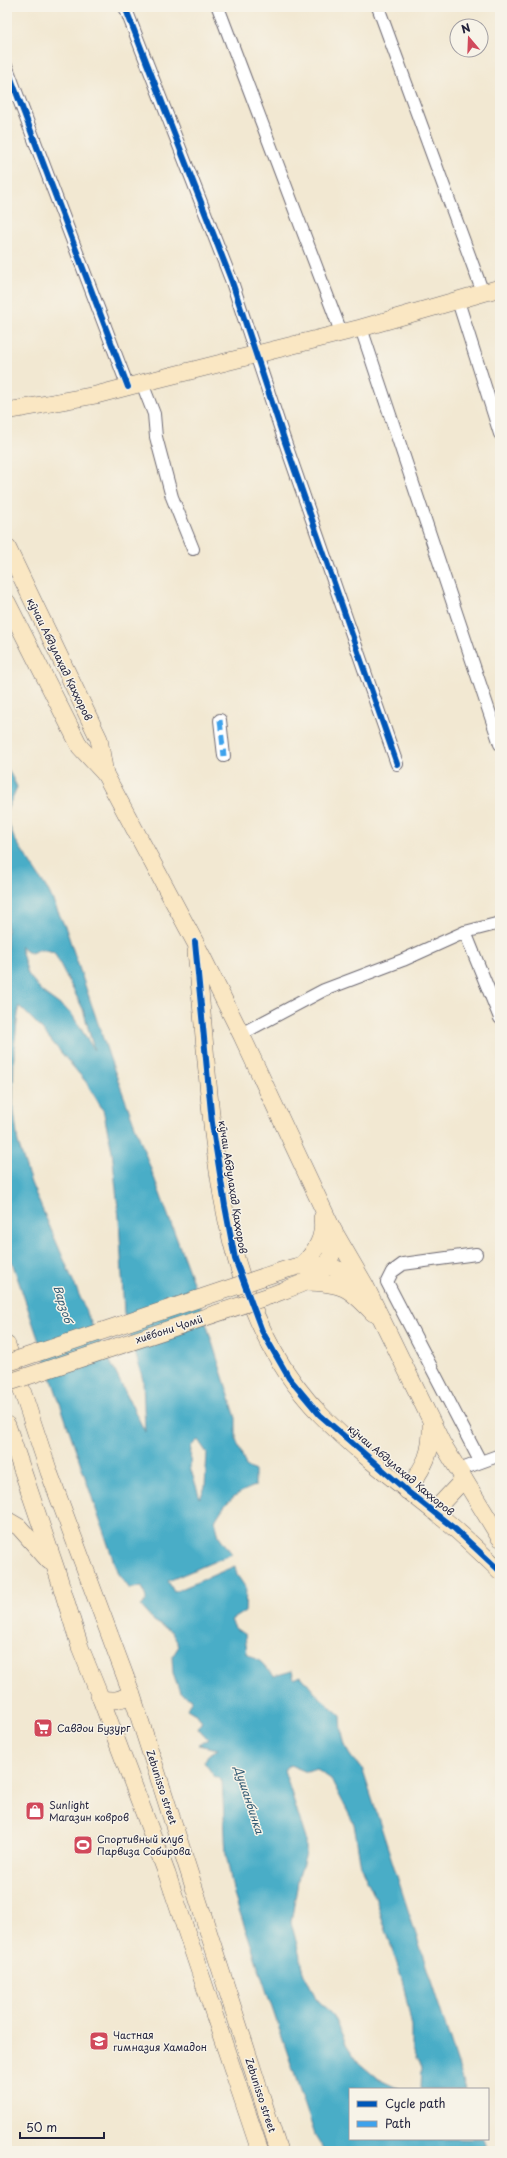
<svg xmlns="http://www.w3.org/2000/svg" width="507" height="2158" viewBox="0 0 507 2158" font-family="'Playpen Sans',sans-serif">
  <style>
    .water { fill: #48adc7; stroke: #356881; fill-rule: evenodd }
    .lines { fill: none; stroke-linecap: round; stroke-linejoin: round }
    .street-casing { stroke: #6b6770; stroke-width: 14 }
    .secondary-casing { stroke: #6b6770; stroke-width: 18 }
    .street { stroke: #fff; stroke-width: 12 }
    .secondary { stroke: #fae7c3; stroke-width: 17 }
    .secondary-bridge-casing { stroke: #6b6770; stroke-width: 18; stroke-linecap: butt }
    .secondary-bridge { stroke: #fae7c3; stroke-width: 17 }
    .quiet { stroke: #3ea2ec; stroke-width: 5; stroke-dasharray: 10 5; stroke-linecap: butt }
    .cycleway-casing { stroke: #f7f3e8; stroke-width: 8 }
    .cycleway { stroke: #0057b8; stroke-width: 6 }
    .labels { text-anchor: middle; stroke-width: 3; stroke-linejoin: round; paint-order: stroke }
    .street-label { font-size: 10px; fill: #22223b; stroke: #f7f3e8 }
    .poi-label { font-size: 10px; fill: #22223b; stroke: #f7f3e8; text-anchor: start }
    .water-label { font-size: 11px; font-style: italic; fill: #315a73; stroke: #f7f3e8 }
  </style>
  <rect width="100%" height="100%" fill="#f7f3e8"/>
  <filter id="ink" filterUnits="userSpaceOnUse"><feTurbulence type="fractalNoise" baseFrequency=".025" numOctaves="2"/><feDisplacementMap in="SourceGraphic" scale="8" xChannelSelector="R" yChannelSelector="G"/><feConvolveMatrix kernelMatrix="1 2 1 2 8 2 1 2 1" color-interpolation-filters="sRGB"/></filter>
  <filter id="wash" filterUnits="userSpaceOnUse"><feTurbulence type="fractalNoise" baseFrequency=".012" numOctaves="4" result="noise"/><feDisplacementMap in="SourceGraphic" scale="16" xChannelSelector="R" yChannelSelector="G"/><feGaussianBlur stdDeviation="0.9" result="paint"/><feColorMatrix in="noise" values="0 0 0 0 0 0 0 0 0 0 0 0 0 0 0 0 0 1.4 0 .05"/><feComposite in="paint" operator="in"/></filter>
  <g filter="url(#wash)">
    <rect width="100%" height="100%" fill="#f2e8d2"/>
    <g class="water">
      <polygon points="7,767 17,787 7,810"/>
      <path d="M 7,819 L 14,838 L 49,892 L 66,929 L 109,1056 L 195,1288 L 236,1418 L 236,1439 L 246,1466 L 255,1471 L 255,1486 C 234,1494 226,1501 215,1521 L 219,1536 L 232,1554 L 168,1581 L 174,1592 L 235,1566 L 237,1575 L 246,1588 L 245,1611 L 231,1620 L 235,1628 L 245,1635 L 247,1653 L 261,1662 L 274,1676 L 292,1671 L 294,1679 L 301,1676 L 314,1692 L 341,1716 C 342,1738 344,1754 362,1768 L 466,2089 L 420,2089 L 421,2068 L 412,2050 L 412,2027 L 402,1979 L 375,1897 L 361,1867 L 354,1824 L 331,1779 L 316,1769 L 307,1772 L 290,1765 L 284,1770 L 306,1839 L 306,1854 L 299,1876 L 291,1922 L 305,1975 L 316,1998 L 333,2016 L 346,2044 L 359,2063 L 378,2079 L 399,2089 L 350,2089 L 350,2139 L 483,2139 L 487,2151 L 325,2151 L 315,2135 L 234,1895 L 226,1854 L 222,1780 L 214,1776 L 204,1762 L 208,1755 L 218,1749 L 198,1745 L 208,1739 L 198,1728 L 202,1721 L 197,1715 L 187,1709 L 192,1699 L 180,1692 L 173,1673 L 172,1657 L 179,1646 L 172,1632 L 154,1621 L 141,1606 L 147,1601 L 142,1586 L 130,1589 L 118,1574 L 7,1247 ZM 20,946 L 31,953 L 41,949 L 54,952 L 83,1009 L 94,1050 L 71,1013 L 41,991 L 28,974 ZM 19,1006 L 38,1025 L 86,1082 L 103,1110 L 112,1151 L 119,1218 L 124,1314 L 143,1380 L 145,1432 L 92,1325 L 31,1183 L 18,1143 L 13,1102 L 14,1048 ZM 198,1440 L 207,1453 L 205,1487 L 200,1498 L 190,1467 L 191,1446 Z"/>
    </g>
  </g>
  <g filter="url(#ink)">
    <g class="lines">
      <defs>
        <g id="street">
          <polyline points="125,7 232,282 285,442 397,764"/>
          <polyline points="218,7 341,332"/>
          <polyline points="378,7 483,293"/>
          <polyline points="7,68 128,387"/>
          <polyline points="458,301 500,434"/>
          <polyline points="361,328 500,744"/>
          <polyline points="142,383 154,414 156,437 172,497 193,549"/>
          <polyline points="220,720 224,756"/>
          <polyline points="465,932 500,1018"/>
          <polyline points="241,1034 324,990 403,960 465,932 500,923"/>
          <polyline points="476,1254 403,1264 392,1272 387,1282 480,1461"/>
          <polyline points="459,1470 500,1455"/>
        </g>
        <g id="secondary">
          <polyline points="7,411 96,395 142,383 361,328 500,288"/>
          <polyline points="7,547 99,739 105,774"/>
          <polyline points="7,602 80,747 105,774 195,942 241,1034 332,1228 365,1285 442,1443 500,1538"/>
          <path d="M 196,952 C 214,1104 206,1298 321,1415 C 356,1451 396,1481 435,1512 C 458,1530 479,1551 500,1571"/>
          <path d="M 303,1264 C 316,1251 325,1237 322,1218"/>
          <path d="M 263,1277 C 305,1263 323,1255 363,1284"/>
          <path d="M 306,1282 C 342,1283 349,1287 373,1313"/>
          <path d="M 269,1296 C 288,1288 313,1283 327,1265 C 334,1256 332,1240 332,1228"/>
          <polyline points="7,1345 49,1472 131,1692 279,2151"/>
          <polyline points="7,1425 57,1572 80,1647 101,1699 167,1874 260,2151"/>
          <path d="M 407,1491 C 424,1466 432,1456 431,1424"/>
          <polyline points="434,1511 464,1479"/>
          <polyline points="7,1520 19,1527 49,1561"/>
          <path d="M 101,1699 C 113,1701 123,1701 131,1692"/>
        </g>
      </defs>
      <use href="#street" class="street-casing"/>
      <use href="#secondary" class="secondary-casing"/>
      <use href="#street" class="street"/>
      <use href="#secondary" class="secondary"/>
      <defs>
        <g id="secondary-bridge">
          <polyline points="7,1363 263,1277"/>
          <polyline points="7,1383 269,1296"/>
        </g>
      </defs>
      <use href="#secondary-bridge" class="secondary-bridge-casing"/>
      <use href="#secondary-bridge" class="secondary-bridge"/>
      <polyline class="quiet" points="220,720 224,756"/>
      <defs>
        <g id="cycleway">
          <polyline points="125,7 232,282 285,442 397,764"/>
          <polyline points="7,68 128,387"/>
          <polyline points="195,942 212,1123 225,1206 235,1259 262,1331 289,1378 320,1415 407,1491 455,1529 500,1571"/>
        </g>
      </defs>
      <use href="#cycleway" class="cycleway-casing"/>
      <use href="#cycleway" class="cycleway"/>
    </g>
  </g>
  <defs>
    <symbol id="supermarket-square" viewBox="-11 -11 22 22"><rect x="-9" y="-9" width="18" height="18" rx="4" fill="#d1495b" stroke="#f7f3e8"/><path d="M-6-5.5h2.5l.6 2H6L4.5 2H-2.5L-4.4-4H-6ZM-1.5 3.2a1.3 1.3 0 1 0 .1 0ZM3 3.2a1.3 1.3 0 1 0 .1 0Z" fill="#fff"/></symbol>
    <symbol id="shop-square" viewBox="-11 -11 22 22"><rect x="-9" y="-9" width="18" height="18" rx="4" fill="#d1495b" stroke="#f7f3e8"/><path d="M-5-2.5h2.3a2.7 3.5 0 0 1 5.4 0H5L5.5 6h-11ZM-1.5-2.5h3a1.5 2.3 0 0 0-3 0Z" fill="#fff"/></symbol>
    <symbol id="stadium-square" viewBox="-11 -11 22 22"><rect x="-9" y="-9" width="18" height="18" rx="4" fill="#d1495b" stroke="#f7f3e8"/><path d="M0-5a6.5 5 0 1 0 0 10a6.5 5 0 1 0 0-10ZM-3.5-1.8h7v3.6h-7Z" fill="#fff"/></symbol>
    <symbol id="school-square" viewBox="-11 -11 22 22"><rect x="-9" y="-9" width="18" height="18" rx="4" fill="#d1495b" stroke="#f7f3e8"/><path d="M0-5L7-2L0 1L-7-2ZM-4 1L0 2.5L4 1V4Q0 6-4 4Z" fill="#fff"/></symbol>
  </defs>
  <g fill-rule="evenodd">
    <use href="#supermarket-square" x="32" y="1717" width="22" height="22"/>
    <use href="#shop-square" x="24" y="1800" width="22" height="22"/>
    <use href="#stadium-square" x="72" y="1834" width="22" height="22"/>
    <use href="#school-square" x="88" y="2030" width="22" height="22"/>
  </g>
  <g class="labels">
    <g class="street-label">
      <text transform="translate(60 659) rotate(64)" y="4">кӯчаи Абдулаҳад Қаҳҳоров</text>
      <text transform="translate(233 1187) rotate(81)" y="4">кӯчаи Абдулаҳад Қаҳҳоров</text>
      <text transform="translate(169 1329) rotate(-18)" y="4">хиёбони Ҷомӣ</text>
      <text transform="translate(401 1470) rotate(40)" y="4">кӯчаи Абдулаҳад Қаҳҳоров</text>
      <text transform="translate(162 1787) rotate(72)" y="4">Zebunisso street</text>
      <text transform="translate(261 2095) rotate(72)" y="4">Zebunisso street</text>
    </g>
    <g class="poi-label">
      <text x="57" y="1732">Савдои Бузург</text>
      <text x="49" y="1809">Sunlight<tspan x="49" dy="12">Магазин ковров</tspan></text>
      <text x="97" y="1843">Спортивный клуб<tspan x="97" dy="12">Парвиза Собирова</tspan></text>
      <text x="113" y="2039">Частная<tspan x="113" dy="12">гимназия Хамадон</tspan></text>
    </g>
    <g class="water-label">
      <text transform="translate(63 1304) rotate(73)" y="4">Варзоб</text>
      <text transform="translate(249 1800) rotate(72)" y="4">Душанбинка</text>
    </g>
  </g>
  <rect width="507" height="2158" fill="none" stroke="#f7f3e8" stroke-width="24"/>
  <rect x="349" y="2088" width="140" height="52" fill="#f7f3e8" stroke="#a29fa3"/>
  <rect x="357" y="2101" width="20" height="6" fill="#0057b8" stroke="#a29fa3"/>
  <text x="385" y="2108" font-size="12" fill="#22223b">Cycle path</text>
  <rect x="357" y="2121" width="20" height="6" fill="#3ea2ec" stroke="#a29fa3"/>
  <text x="385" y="2128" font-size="12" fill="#22223b">Path</text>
  <g transform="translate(469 38) rotate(341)"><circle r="19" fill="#f7f3e8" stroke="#a29fa3"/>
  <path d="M0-3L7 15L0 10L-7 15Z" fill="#d1495b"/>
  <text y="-6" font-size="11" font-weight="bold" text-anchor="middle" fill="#22223b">N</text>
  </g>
  <path d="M20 2132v6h84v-6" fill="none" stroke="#22223b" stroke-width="2"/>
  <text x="26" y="2132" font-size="12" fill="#22223b" stroke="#f7f3e8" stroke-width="3" paint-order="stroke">50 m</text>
</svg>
